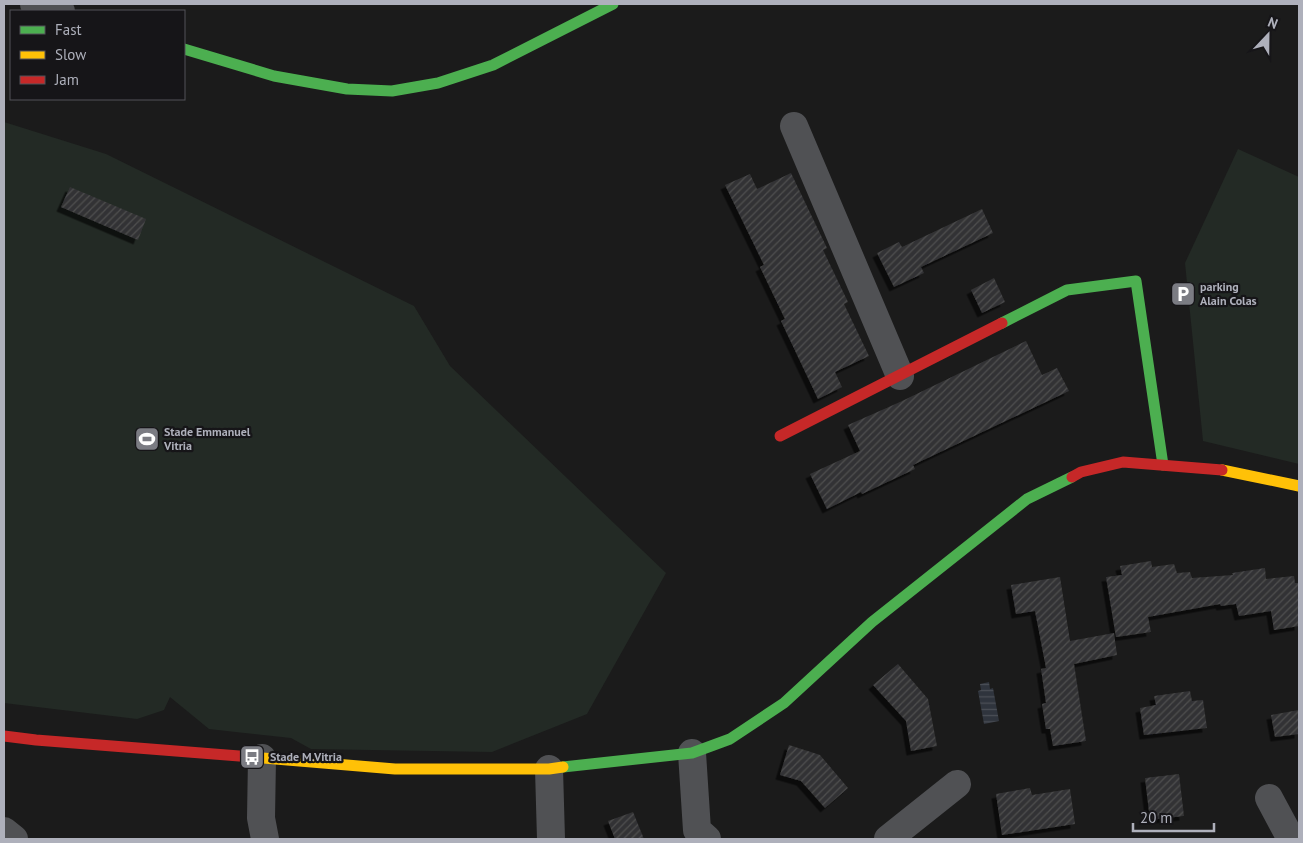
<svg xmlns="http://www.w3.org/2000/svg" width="1303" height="843" viewBox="0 0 1303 843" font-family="'PT Sans',sans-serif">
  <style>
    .grass { fill: #232a25 }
    .water { fill: url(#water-rules) }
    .building { fill: url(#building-hatch); filter: url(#shadow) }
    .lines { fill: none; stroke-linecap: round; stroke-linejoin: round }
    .street { stroke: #505154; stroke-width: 28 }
    .fast { stroke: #4caf50; stroke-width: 11 }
    .slow { stroke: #ffc107; stroke-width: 11 }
    .jam { stroke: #c62828; stroke-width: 11 }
    .labels { text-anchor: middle; stroke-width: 4.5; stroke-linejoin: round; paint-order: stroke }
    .poi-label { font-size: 12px; font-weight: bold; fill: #aeb0bb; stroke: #161518; text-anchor: start }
  </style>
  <defs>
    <pattern id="water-rules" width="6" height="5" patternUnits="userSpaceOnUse" patternTransform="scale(1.25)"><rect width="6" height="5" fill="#2f343d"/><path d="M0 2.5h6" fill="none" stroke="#4b4f57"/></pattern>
    <pattern id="building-hatch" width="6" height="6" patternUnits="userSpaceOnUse" patternTransform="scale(1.25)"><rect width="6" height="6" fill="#333334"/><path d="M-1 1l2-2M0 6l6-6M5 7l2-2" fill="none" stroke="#4e4e4f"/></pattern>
    <filter id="shadow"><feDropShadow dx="-4.5" dy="4.5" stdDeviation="0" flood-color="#0009"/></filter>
  </defs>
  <rect width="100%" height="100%" fill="#1b1b1b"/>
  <g class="grass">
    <polygon points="4,122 106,154 414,306 450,366 666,573 587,714 492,752 311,749 291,738 209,729 170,697 164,710 137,719 4,703"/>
    <polygon points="1238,149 1299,177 1299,464 1203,441 1185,263"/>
  </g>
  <polygon class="water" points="989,682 990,689 993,688 999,721 984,724 978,691 981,690 980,684"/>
  <g class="building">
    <polygon points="791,173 827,248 823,250 848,302 844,304 869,356 835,372 842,387 818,399 781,321 785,319 760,267 764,265 725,185 750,174 757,189"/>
    <polygon points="70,187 146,219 138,240 61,207"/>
    <polygon points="982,209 993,233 921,267 924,273 894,287 877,253 899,242 902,247"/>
    <polygon points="994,278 1005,302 982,313 971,290"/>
    <polygon points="1026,341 1042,375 1057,368 1069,391 913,465 915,469 862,494 861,492 827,509 810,474 860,451 848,425 900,402"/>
    <polygon points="1151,561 1152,567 1174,564 1177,573 1190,572 1192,578 1233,575 1232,573 1265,568 1266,579 1294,576 1295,583 1299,583 1299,626 1274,630 1271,611 1239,616 1236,604 1221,606 1220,604 1148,617 1151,632 1116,637 1106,577 1122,575 1120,566"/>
    <polygon points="1060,577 1070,641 1114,633 1117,655 1074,664 1086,741 1053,746 1050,729 1046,729 1042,704 1046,703 1041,669 1046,668 1035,611 1016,614 1011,585"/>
    <polygon points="898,664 928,699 937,746 911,751 906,721 873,685"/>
    <polygon points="1190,691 1192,701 1203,700 1207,728 1144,735 1140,708 1156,705 1154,696"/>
    <polygon points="1299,710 1299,734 1275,737 1271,715"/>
    <polygon points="789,745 820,755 848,788 825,808 801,781 780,775"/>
    <polygon points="1179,774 1184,816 1150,820 1145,778"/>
    <polygon points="1030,788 1032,795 1070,789 1075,824 1002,835 996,794"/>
    <polygon points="633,812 644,839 615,839 608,821"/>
  </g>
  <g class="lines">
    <g class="street">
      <polyline points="34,4 61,11"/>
      <polyline points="794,126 900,376"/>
      <polyline points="692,753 697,830 707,839"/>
      <polyline points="262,758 261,818 265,839"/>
      <polyline points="549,769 551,839"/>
      <polyline points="1269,798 1291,839"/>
      <polyline points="4,831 14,839"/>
      <polyline points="888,839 957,784"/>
    </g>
    <g class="fast">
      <polyline points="184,49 274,76 347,89 392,91 438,83 493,65 613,4"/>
      <polyline points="1002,323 1067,290 1136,281 1163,465"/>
      <polyline points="563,767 692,753 730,739 784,703 872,622 1027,499 1072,477"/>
    </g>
    <g class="slow">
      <polyline points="1222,470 1299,486"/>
      <polyline points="252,757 395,769 549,769 563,767"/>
    </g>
    <g class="jam">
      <polyline points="780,436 1002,323"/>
      <polyline points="1072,477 1081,472 1123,462 1222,470"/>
      <polyline points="4,736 36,740 252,757"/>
    </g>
  </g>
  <defs>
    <symbol id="parking-square" viewBox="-11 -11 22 22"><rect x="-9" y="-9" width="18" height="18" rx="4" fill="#7b7c83" stroke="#161518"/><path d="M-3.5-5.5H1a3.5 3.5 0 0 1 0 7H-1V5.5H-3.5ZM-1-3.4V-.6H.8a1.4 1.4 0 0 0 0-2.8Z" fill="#fff"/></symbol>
    <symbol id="stadium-square" viewBox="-11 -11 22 22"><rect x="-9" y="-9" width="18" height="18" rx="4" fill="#7b7c83" stroke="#161518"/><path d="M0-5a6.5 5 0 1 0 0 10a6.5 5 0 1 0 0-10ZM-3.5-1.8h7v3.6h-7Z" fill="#fff"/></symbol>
    <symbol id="bus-square" viewBox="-11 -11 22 22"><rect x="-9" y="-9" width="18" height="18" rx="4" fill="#7b7c83" stroke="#161518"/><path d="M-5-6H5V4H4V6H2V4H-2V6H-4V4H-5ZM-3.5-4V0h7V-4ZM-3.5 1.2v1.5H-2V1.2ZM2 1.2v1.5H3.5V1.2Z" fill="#fff"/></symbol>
  </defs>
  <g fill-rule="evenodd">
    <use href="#parking-square" x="1169" y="280" width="28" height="28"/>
    <use href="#stadium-square" x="133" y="425" width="28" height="28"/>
    <use href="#bus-square" x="238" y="743" width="28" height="28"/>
  </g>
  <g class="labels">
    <g class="poi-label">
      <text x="1200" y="291">parking<tspan x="1200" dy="14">Alain Colas</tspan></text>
      <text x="164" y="436">Stade Emmanuel<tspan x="164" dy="14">Vitria</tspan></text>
      <text x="270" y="761">Stade M.Vitria</text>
    </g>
  </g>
  <rect width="1303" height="843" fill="none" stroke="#aeb0bb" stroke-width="10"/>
  <rect x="10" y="10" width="175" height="90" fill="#161518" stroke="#535359"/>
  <rect x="20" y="26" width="25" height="8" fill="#4caf50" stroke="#535359"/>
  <text x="55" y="35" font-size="15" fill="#aeb0bb">Fast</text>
  <rect x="20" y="51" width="25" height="8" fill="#ffc107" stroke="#535359"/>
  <text x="55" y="60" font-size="15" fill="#aeb0bb">Slow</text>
  <rect x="20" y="76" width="25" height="8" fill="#c62828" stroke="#535359"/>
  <text x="55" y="85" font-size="15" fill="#aeb0bb">Jam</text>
  <g transform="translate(1268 35) rotate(22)" stroke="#161518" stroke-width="4" paint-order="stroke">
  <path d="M0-4L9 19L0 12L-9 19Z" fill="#aeb0bb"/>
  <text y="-8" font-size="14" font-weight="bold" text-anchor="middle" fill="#aeb0bb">N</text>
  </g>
  <path d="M1133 823v8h81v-8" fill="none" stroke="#aeb0bb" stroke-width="2.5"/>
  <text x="1140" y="823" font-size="15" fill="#aeb0bb" stroke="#161518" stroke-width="4" paint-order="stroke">20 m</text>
</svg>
